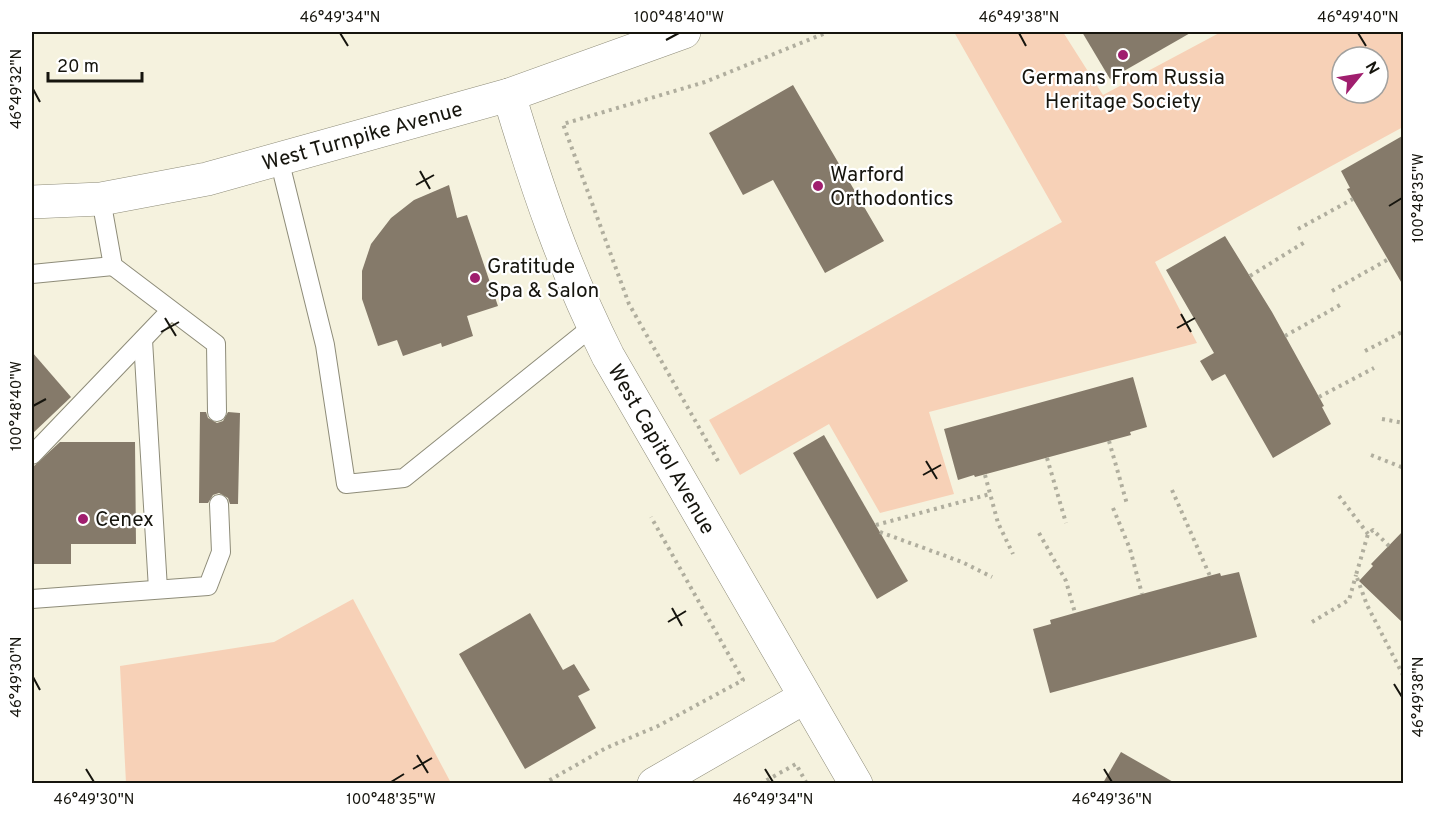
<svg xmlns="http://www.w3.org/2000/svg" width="1435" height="815" viewBox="0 0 1435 815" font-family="Overpass,sans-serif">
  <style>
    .green { fill: #f7d1b7; fill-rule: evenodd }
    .building { fill: #857a6a }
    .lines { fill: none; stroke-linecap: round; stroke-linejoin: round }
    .service-casing { stroke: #8e8c79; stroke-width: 20 }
    .minor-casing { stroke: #8e8c79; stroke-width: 34 }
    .tertiary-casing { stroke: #8e8c79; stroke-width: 34 }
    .path { stroke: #b0ae9e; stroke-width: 4; stroke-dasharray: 3 4.5; stroke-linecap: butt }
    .service { stroke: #fff; stroke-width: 18 }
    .minor { stroke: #fff; stroke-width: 33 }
    .tertiary { stroke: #fff; stroke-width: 33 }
    .ticks { fill: none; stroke: #16150e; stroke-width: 2 }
    .poi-dot { fill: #a01e6e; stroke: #fff; stroke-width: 2 }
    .labels { text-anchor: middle; stroke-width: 4.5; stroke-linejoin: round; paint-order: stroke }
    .poi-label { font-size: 21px; fill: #16150e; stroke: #fff; text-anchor: start }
    .street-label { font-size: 21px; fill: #16150e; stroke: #fff }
    .neatline { fill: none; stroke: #16150e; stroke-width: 2 }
    .ticks-label { font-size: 15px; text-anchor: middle; fill: #16150e }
  </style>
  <rect width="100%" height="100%" fill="#f5f2de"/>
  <g class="green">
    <path d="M 954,32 L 1063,32 L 1103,95 L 1221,32 L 1403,32 L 1403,127 L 1155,262 L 1197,343 L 929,412 L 954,494 L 880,513 L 829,424 L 740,475 L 709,420 L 1062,222 ZM 1342,57 L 1378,57 L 1378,93 L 1342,93 Z"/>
    <polygon points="353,599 451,783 126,783 120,666 274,642"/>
  </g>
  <g class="building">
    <polygon points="1082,32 1192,32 1110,79"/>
    <polygon points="793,85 884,241 825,273 773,180 743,195 709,133"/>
    <polygon points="1404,135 1404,287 1347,189 1350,188 1341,171"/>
    <polygon points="449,185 457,218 467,215 498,306 467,316 473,336 442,347 441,343 403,356 397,340 378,346 362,299 362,271 371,244 391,218 414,200"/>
    <polygon points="1225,236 1272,312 1324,406 1322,407 1331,424 1273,458 1225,374 1212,381 1200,361 1214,353 1166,270"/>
    <polygon points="32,352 71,397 32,434"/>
    <polygon points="1133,377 1147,427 1130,432 1131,435 975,477 974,475 958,480 944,429"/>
    <polygon points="200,412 206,412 208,418 217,423 223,421 228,412 240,413 238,504 230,504 228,498 219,493 213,495 208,503 199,503"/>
    <polygon points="824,435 908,581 877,599 793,453"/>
    <polygon points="60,442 135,442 136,544 71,544 71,564 34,564 34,466"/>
    <polygon points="1404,530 1404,624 1359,581 1373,566 1371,564"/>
    <polygon points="1239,572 1257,637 1050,693 1033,629 1051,624 1050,620 1142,594 1220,573 1221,576"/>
    <polygon points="530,613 563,670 574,664 590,690 578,696 596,728 525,769 459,654"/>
    <polygon points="1121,752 1175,783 1103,783"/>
  </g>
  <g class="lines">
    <defs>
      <g id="service">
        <polyline points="279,159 325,345 346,484 404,478 593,326"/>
        <polyline points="101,199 113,266 216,344 217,412"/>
        <polyline points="32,274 113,266"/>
        <polyline points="143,340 158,589"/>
        <polyline points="32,455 170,311"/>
        <polyline points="32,599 208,586 221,552 219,504"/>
      </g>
      <g id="minor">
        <path id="s1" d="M 509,95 C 537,188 564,268 608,356 L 856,784"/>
        <polyline points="654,784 805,697"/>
      </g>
      <g id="tertiary">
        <path id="s2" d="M 32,202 L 101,199 L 207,179 L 509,95 L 684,32"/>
      </g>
    </defs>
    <use href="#service" class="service-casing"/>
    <use href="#minor" class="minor-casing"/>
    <use href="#tertiary" class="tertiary-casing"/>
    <g class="path">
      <polyline points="1298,229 1353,199"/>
      <polyline points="1250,276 1305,242"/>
      <polyline points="1332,291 1387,260"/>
      <polyline points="1285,336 1340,305"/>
      <polyline points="1365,351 1404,331"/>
      <polyline points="1319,397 1374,368"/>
      <polyline points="1382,419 1404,423"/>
      <polyline points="1109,441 1127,504"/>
      <polyline points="1371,455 1404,468"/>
      <polyline points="1047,458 1066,523"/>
      <polyline points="718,461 629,304 563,124 705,82 828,32"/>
      <polyline points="985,475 998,523 1013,554"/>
      <polyline points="1172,490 1210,576"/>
      <polyline points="1339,496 1368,534"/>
      <polyline points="1113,508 1130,549 1142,594"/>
      <polyline points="876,525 990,494"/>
      <polyline points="880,532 962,562 992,577"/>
      <polyline points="1039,533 1066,581 1075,613"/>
      <polyline points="1389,546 1373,530 1368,534 1356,575 1367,605 1404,677"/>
      <polyline points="1312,622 1349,600 1356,575"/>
      <polyline points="543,784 606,748 658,726 743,680 651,517"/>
      <polyline points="760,784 796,764 807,784"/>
    </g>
    <use href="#service" class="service"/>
    <use href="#minor" class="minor"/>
    <use href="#tertiary" class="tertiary"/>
  </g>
  <path class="ticks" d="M 340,33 L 348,46M 1019,33 L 1026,46M 1358,33 L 1366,46M 666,40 L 679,33M 33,89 L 40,102M 420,171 L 430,189M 416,185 L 434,175M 1389,206 L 1402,198M 1181,314 L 1191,332M 165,318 L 176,336M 1177,328 L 1195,318M 161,332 L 179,322M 33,406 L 46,399M 926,461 L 937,479M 923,475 L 941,465M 672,608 L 682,626M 668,622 L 686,611M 33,677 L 40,690M 1394,684 L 1402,697M 417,755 L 428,773M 86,769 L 94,782M 413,769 L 432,758M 765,769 L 773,782M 1104,769 L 1112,782M 391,782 L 404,774"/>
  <g class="poi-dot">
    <circle cx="1123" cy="55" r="6"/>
    <circle cx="818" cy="186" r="6"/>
    <circle cx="475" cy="278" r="6"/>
    <circle cx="83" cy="519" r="6"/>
  </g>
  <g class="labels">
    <g class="poi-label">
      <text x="1123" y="84" text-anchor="middle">Germans From Russia<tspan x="1123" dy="24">Heritage Society</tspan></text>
      <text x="830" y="181">Warford<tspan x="830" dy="24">Orthodontics</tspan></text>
      <text x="487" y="273">Gratitude<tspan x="487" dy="24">Spa &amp; Salon</tspan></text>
      <text x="95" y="526">Cenex</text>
    </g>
    <g class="street-label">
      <text dy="7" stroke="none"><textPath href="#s2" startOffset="338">West Turnpike Avenue</textPath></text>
      <text dy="7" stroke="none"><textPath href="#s1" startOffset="387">West Capitol Avenue</textPath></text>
    </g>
  </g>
  <rect width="1435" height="815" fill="none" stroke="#ffffff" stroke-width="66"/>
  <g transform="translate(1360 75) rotate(60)"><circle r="28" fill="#ffffff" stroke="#a2a19f" stroke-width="1.5"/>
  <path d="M0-4.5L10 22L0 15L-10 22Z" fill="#a01e6e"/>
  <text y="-9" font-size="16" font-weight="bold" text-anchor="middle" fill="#16150e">N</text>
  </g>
  <path d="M48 72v9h94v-9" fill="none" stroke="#16150e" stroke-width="3"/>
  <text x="57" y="72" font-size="18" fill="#16150e" stroke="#ffffff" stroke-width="4.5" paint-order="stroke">20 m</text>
  <rect x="33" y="33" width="1369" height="749" class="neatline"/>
  <g class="ticks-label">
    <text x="340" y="22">46°49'34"N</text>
    <text x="679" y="22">100°48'40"W</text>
    <text x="1019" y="22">46°49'38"N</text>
    <text x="1358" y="22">46°49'40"N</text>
    <text transform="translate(16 89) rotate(-90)" y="5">46°49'32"N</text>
    <text transform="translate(1418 198) rotate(-90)" y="5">100°48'35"W</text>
    <text transform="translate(16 406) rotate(-90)" y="5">100°48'40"W</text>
    <text transform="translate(16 677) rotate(-90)" y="5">46°49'30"N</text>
    <text transform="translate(1418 697) rotate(-90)" y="5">46°49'38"N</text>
    <text x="94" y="804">46°49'30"N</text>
    <text x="391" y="804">100°48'35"W</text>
    <text x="773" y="804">46°49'34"N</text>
    <text x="1112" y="804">46°49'36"N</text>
  </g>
</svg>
